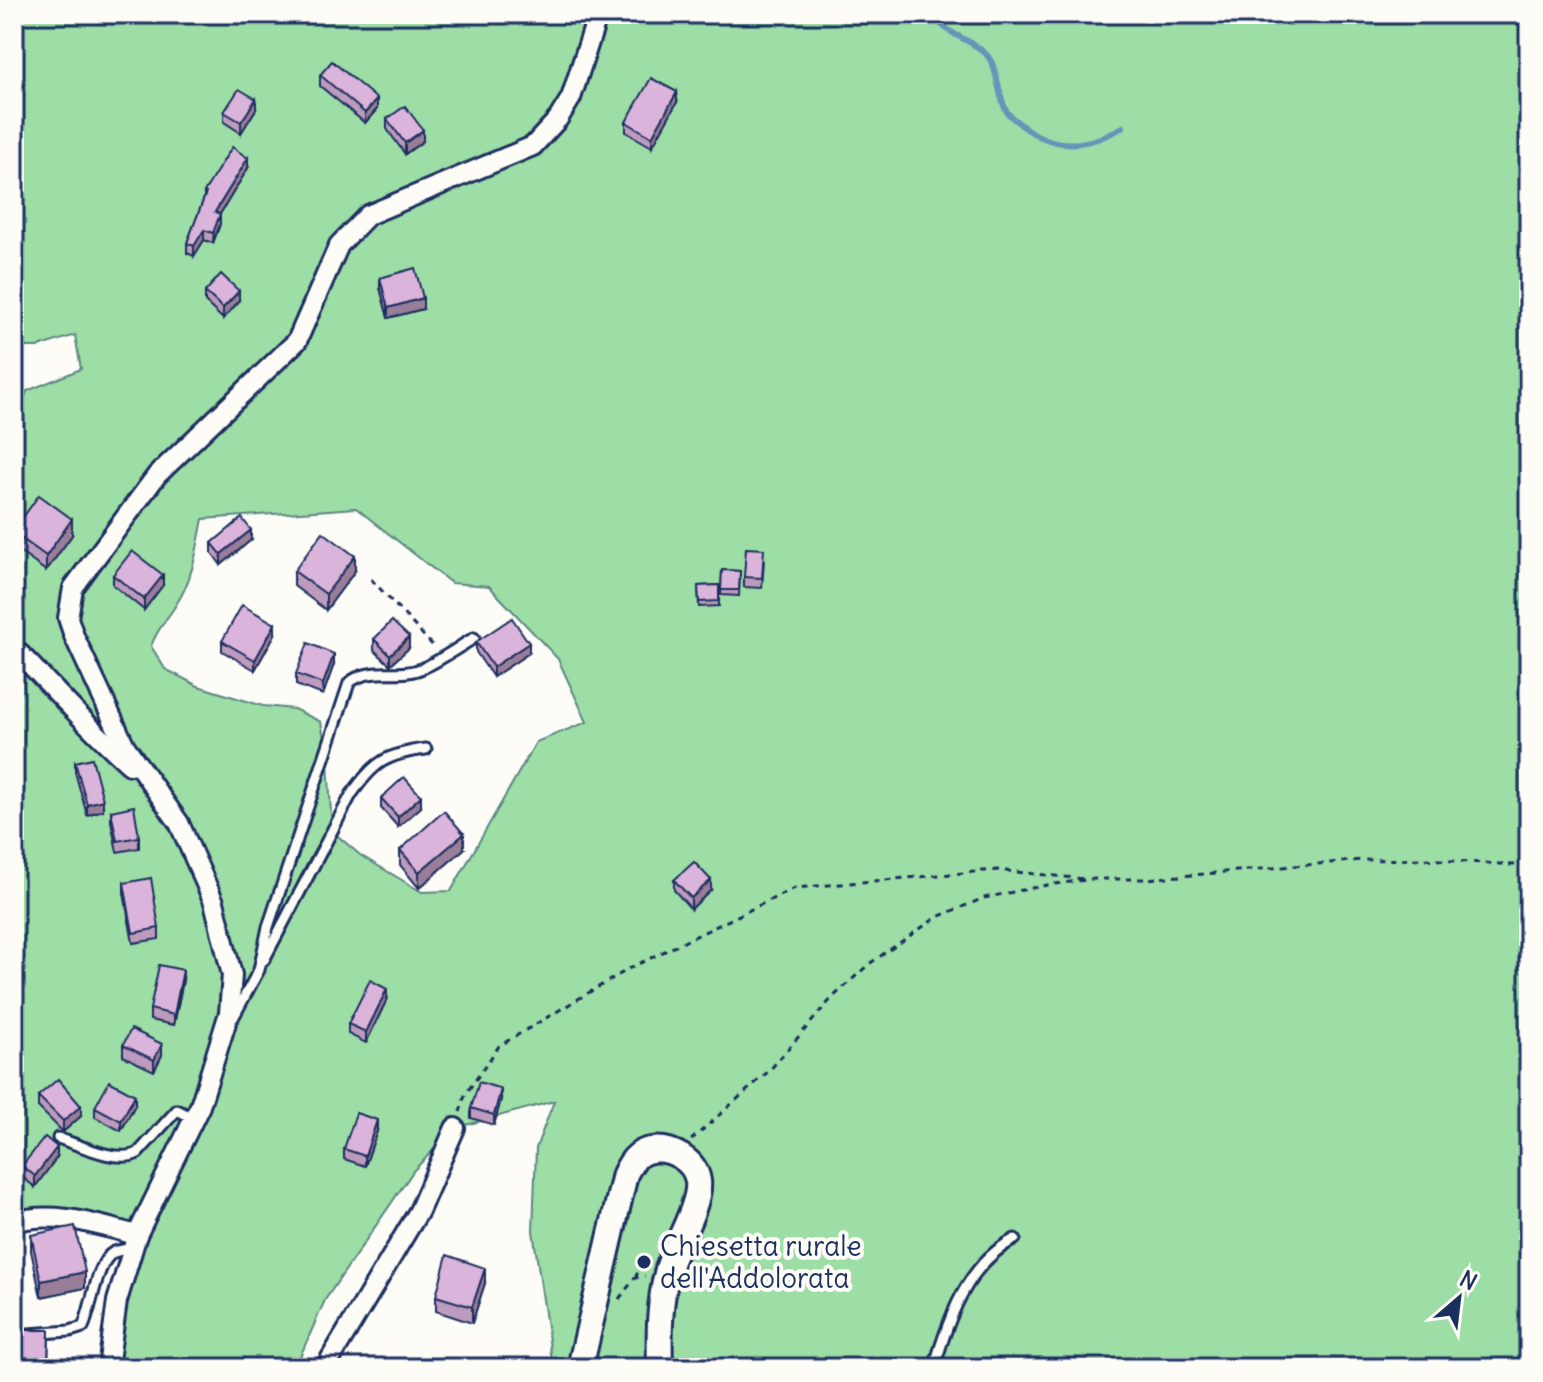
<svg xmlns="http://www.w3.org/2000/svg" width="1543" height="1382" viewBox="0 0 1543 1382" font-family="Delius,sans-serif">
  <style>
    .green { fill: #9ddda6; stroke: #5c8682; stroke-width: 2; fill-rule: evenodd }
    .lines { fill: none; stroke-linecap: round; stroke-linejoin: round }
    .stream { stroke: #6496b9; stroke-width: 6 }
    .service-casing { stroke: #1b2f5e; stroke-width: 15 }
    .minor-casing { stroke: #1b2f5e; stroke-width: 24 }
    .tertiary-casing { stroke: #1b2f5e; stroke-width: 30 }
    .path { stroke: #1b2f5e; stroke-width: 3; stroke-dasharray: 6 6; stroke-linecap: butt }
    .service { stroke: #fdfcf7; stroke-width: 9 }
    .minor { stroke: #fdfcf7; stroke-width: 18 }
    .tertiary { stroke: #fdfcf7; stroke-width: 24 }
    .wall { fill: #bc9bbc; stroke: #1b2f5e; stroke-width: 2 }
    .shaded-wall { fill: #997e99; stroke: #1b2f5e; stroke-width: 2 }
    .building { fill: #dbb4db; stroke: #1b2f5e; stroke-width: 2 }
    .poi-dot { fill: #1b2f5e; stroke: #fdfcf7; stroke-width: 3 }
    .labels { text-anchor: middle; stroke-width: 8; stroke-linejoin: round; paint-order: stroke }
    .poi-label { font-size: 28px; fill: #1b2f5e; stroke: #fdfcf7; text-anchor: start }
  </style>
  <rect width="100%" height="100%" fill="#fdfcf7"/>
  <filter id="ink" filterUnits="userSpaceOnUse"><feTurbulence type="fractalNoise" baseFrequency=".0125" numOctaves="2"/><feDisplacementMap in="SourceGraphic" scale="16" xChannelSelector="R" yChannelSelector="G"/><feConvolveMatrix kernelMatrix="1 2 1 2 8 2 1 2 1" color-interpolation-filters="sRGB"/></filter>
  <g filter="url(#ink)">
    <path class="green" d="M 14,14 L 1529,14 L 1529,1368 L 553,1368 L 533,1231 L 536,1148 L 554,1101 L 455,1128 L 414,1170 L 325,1300 L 295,1368 L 108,1368 L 137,1235 L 121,1220 L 50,1208 L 14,1210 L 14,439 L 18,415 L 27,391 L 81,369 L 75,335 L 38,347 L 14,347 ZM 356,508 L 451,583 L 489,586 L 558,659 L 587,722 L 536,742 L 451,891 L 422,892 L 360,855 L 332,831 L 328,760 L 321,722 L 294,709 L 263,706 L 198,686 L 165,669 L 151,646 C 158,627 167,620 177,603 C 193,578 197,548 203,519 Z"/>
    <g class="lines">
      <path class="stream" d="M 933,14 C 949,38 969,37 986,54 C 999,68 997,95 1007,112 C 1010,117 1016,120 1020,124 C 1054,151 1087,148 1123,127"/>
      <defs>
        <g id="service">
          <path d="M 264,960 L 351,795 C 374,762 386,754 426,749"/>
          <path d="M 233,1018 L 259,970 L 268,927 L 349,683 C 370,665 399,679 423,668 C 441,660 457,648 474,638"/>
          <path d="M 58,1138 C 79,1145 118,1164 138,1153 L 177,1110 L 193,1118"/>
          <path d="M 14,1335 L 70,1331 L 83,1327 C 92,1309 96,1261 114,1252 C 120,1250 127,1249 133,1248"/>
          <path d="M 934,1368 C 948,1320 967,1263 1015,1239"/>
        </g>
        <g id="minor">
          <path d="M 14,648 C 53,687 89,729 130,765"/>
          <path d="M 14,1222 C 55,1210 97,1225 137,1235"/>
          <polyline points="108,1368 117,1301 137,1235 200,1106 229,1013 232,975 214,902 179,823 125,746 74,636 68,618 73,588 157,475 297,341 339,245 368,215 533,146 558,119 571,98 598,14"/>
          <polyline points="325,1368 419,1211 455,1128"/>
        </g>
        <path id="tertiary" d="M 580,1368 L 625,1174 C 631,1162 637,1152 651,1150 C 671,1147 695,1160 698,1181 C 701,1204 675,1245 668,1269 C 659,1302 659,1334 660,1368"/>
      </defs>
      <use href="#service" class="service-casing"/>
      <use href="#minor" class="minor-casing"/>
      <use href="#tertiary" class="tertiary-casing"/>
      <g class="path">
        <polyline points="371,579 435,648"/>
        <polyline points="460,1112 465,1095 499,1046 632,967 795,888 996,870 1085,879"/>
        <polyline points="691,1140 769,1071 832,998 869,964 937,917 984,898 1047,885 1093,879 1146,879 1363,860 1425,859 1529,866"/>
        <polyline points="635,1278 640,1268"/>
        <polyline points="619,1299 635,1278 645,1276"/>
      </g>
      <use href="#service" class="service"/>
      <use href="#minor" class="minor"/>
      <use href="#tertiary" class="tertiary"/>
    </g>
    <g class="wall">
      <polygon points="320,75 377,109 365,123 320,86"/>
      <polygon points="677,102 652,147 626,132 626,122"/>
      <polygon points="256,109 241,133 224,122 224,112"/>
      <polygon points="387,119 423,141 405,154 387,129"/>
      <polygon points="248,168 220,214 220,224 213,243 204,240 194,256 187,253 187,243 204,198 204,192"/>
      <polygon points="380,278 423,309 388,318 380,288"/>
      <polygon points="205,292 239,301 223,319 205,302"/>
      <polygon points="14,530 72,535 46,571 14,548"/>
      <polygon points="251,540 221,565 212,553 212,543"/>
      <polygon points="764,560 762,588 744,587 744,577"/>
      <polygon points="722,570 740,571 739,596 721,595"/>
      <polygon points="294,571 355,571 326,610 294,586"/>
      <polygon points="113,575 163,585 144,610 113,585"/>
      <polygon points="719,585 719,606 699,607 698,586"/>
      <polygon points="275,634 255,670 222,651 222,641"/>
      <polygon points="374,639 409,648 390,665 374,650"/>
      <polygon points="476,642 529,653 493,677 476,652"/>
      <polygon points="334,664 323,695 296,685 296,674"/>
      <polygon points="75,762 103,810 87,815 75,772"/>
      <polygon points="381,798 421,807 398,827 381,808"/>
      <polygon points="111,811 139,837 139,848 117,852 111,821"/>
      <polygon points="464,849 419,888 400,865 400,850"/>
      <polygon points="674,880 711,890 691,909 674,890"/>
      <polygon points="124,883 159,928 159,939 133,943 124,893"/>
      <polygon points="183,980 174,1025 150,1020 150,1009"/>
      <polygon points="387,999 366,1043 348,1034 348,1024"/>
      <polygon points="123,1045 162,1055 154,1071 123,1056"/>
      <polygon points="38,1096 81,1116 63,1132 38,1107"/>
      <polygon points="501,1099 494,1125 471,1118 471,1108"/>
      <polygon points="135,1105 121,1131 95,1117 95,1107"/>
      <polygon points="377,1131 365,1166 344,1159 344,1149"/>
      <polygon points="57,1157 35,1187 22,1177 22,1166"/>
      <polygon points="31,1235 85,1288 41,1297 31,1251"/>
      <polygon points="485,1283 472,1323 436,1311 436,1296"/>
      <polygon points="14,1330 49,1330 48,1368 14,1368"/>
    </g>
    <g class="shaded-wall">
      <polygon points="677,92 677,102 652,147 652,137"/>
      <polygon points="256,99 256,109 241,133 241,122"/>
      <polygon points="377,99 377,109 365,123 365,113"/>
      <polygon points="423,130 423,141 405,154 405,143"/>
      <polygon points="248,158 248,168 220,214 220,224 213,243 215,212"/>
      <polygon points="204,230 204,240 194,256 194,246"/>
      <polygon points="239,291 239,301 223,319 223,308"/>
      <polygon points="423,298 423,309 388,318 388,308"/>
      <polygon points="72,519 72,535 46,571 46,556"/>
      <polygon points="251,530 251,540 221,565 221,554"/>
      <polygon points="355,556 355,571 326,610 326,594"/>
      <polygon points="163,575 163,585 144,610 144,599"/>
      <polygon points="275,624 275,634 255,670 255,660"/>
      <polygon points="409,637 409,648 390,665 390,655"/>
      <polygon points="529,643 529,653 493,677 493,667"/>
      <polygon points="334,654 334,664 323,695 323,684"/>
      <polygon points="421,796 421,807 398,827 398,817"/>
      <polygon points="103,800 103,810 87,815 87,804"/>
      <polygon points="464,834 464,849 419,888 419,872"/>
      <polygon points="711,880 711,890 691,909 691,898"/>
      <polygon points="183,970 183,980 174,1025 174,1015"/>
      <polygon points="387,989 387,999 366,1043 366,1032"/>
      <polygon points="162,1044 162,1055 154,1071 154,1060"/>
      <polygon points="501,1089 501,1099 494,1125 494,1115"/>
      <polygon points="135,1095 135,1105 121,1131 121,1121"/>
      <polygon points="81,1106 81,1116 63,1132 63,1121"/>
      <polygon points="377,1120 377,1131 365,1166 365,1156"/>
      <polygon points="57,1147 57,1157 35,1187 35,1176"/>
      <polygon points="485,1268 485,1283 472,1323 472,1307"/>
      <polygon points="85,1272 85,1288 41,1297 41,1281"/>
    </g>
    <g class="building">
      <polygon points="332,61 377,99 365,113 320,75"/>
      <polygon points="651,78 677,92 652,137 626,122"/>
      <polygon points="239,89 256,99 241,122 224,112"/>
      <polygon points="405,106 423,130 405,143 387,119"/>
      <polygon points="232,147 248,158 215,212 220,214 213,233 204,230 194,246 187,243 206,193 204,192"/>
      <polygon points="415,268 423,298 388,308 380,278"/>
      <polygon points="221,274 239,291 223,308 205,292"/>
      <polygon points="39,495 72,519 46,556 14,533 14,530"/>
      <polygon points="242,518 251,530 221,554 212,543"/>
      <polygon points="323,532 355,556 326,594 294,571"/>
      <polygon points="746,548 764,549 762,578 744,577"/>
      <polygon points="132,551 163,575 144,599 113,575"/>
      <polygon points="722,570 740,571 739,590 721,590"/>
      <polygon points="719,585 719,601 699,602 698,586"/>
      <polygon points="242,605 275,624 255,660 222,641"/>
      <polygon points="512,618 529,643 493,667 476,642"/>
      <polygon points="392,621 409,637 390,655 374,639"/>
      <polygon points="308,643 334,654 323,684 296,674"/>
      <polygon points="92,758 103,800 87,804 75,762"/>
      <polygon points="404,777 421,796 398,817 381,798"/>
      <polygon points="134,806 139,837 117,841 111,811"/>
      <polygon points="444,811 464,834 419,872 400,850"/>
      <polygon points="694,862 711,880 691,898 674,880"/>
      <polygon points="151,878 159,928 133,933 124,883"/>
      <polygon points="159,965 183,970 174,1015 150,1009"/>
      <polygon points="370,980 387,989 366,1032 348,1024"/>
      <polygon points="131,1029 162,1044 154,1060 123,1045"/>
      <polygon points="58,1079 81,1106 63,1121 38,1096"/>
      <polygon points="109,1081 135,1095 121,1121 95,1107"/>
      <polygon points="479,1082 501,1089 494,1115 471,1108"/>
      <polygon points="356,1113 377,1120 365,1156 344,1149"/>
      <polygon points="45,1137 57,1147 35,1176 22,1166"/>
      <polygon points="75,1226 85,1272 41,1281 31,1235"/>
      <polygon points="447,1255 485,1268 472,1307 436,1296"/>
      <polygon points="14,1330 49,1330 48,1363 14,1362"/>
    </g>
  </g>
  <circle class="poi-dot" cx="644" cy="1262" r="8"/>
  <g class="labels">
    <g class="poi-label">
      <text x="660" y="1256">Chiesetta rurale<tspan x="660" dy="32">dell'Addolorata</tspan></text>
    </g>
  </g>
  <rect width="1543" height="1382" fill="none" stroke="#fdfcf7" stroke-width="48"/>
  <rect x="24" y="24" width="1495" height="1334" fill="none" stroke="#1b2f5e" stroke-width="3" filter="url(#ink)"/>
  <g transform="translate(1459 1298) rotate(28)" stroke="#fdfcf7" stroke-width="6" paint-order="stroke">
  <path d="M0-6L14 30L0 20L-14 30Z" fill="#1b2f5e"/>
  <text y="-12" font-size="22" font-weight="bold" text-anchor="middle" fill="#1b2f5e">N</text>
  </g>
</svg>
